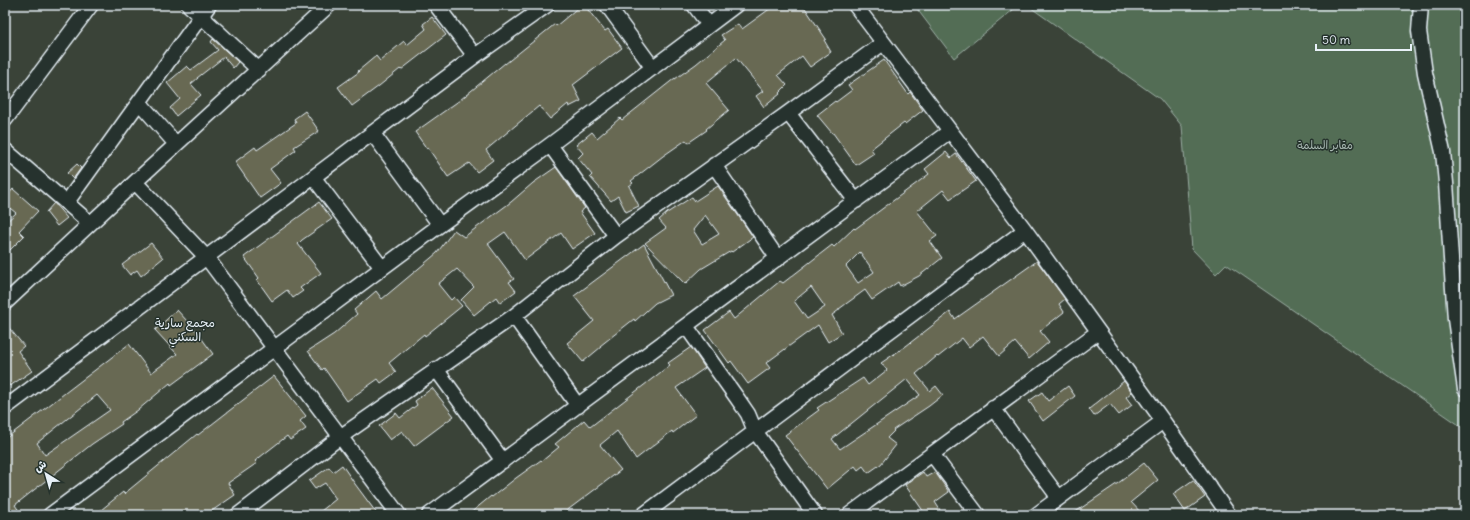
<svg xmlns="http://www.w3.org/2000/svg" width="1470" height="520" font-family="Delius,'Playpen Sans Arabic',sans-serif">
  <style>
    .green { fill: #526d54; stroke: #9dafa6 }
    .building { fill: #686953; stroke: #e8f1f8; fill-rule: evenodd }
    .lines { fill: none; stroke-linecap: round; stroke-linejoin: round }
    .minor-casing { stroke: #e8f1f8; stroke-width: 17 }
    .minor { stroke: #26332d; stroke-width: 14 }
    .labels { text-anchor: middle; dominant-baseline: central; stroke-width: 3; stroke-linejoin: round; paint-order: stroke }
    .park-label { font-size: 11px; fill: #acbcb6; stroke: #26332d }
    .neighbourhood-label { font-size: 12px; fill: #e8f1f8; stroke: #26332d }
  </style>
  <rect width="100%" height="100%" fill="#3a4338"/>
  <filter id="ink" filterUnits="userSpaceOnUse"><feTurbulence type="fractalNoise" baseFrequency=".025" numOctaves="2"/><feDisplacementMap in="SourceGraphic" scale="8" xChannelSelector="R" yChannelSelector="G"/><feConvolveMatrix kernelMatrix="1 2 1 2 8 2 1 2 1" color-interpolation-filters="sRGB"/></filter>
  <g filter="url(#ink)">
    <!-- green -->
    <path class="green" d="M914 5H1019L954 58Z
      M1027 5H1465V429L1226 264 1216 274 1192 249 1182 126 1160 99Z"/>
    <!-- building -->
    <path class="building" d="M581 5H584L605 31 608 29 622 48 573 85 581 101 569 107 568 104 550 119 539 106 486 150 493 160 477 172 469 163 448 177 428 148 427 149 415 132 460 100 505 63V64L555 24 556 26Z
      M775 5H803L826 39 824 40 831 52 810 67 802 56 778 75 787 85 779 93 780 94 764 107 756 96 763 91 736 58 706 83 729 110 706 129 707 130 688 143 686 140 663 156 631 181 633 183 629 186 639 206 626 212 618 196 611 201 590 177 592 175 578 158 583 153 576 145 592 132 597 138 620 118 622 120 675 78V79L696 64 725 40 721 35 738 24 742 29Z
      M432 17 446 35 401 70 400 69 379 86 352 106 338 87 359 72 358 71 376 56 380 61 404 41 407 45 426 29 423 24Z
      M213 39 238 62 233 68 224 57 197 78H198L191 84 201 95 176 116 170 108 180 99 167 83 187 66 191 70 218 50 211 42Z
      M884 60 908 94 910 92 923 110 905 124 904 123 871 149 874 153 856 165 833 133H832L817 115 835 101 836 102 852 90 848 85Z
      M305 111 319 131 294 147 296 150 270 169 281 183 260 198 235 162 255 147 257 150 296 123 294 119Z
      M946 152 951 158 956 154 976 181 950 199 943 190 917 211 937 236 930 241 942 258 919 276 900 286 898 282 872 300 865 290 839 309V310L832 315 842 333 828 342 818 325 766 363 770 368 748 384 731 361 729 363 705 330 729 312 734 319 780 281 783 283 832 245 834 247 854 228 855 229 929 174 925 169ZM860 252 874 272 858 283 846 266ZM811 287 825 307 807 319 794 301Z
      M77 164 81 168 73 179 67 173Z
      M556 167 585 208 580 212 595 233 572 249 561 233 525 260 505 232 488 244 514 279 509 282 516 291 500 303 496 297 474 315 461 300 474 287 457 269 438 284 451 300 454 297 462 306 425 336 424 334 389 363 396 372 381 383 378 379 347 401 324 368 322 370 308 351 334 334 357 314 354 310 376 291 382 299 412 274 437 253 454 230 464 237 511 202 533 183Z
      M718 186 753 237 732 252 731 251 701 269 685 284 645 243 666 228 659 220 667 213 692 197 695 201ZM705 215 719 234 702 244 693 230Z
      M13 189 38 211 19 231 24 236 10 250 5 245V223L16 213 5 204V198Z
      M319 202 332 219 302 240 298 244 321 273 300 288 303 291 293 298 287 290 272 301 257 280 259 278 244 257Z
      M54 203 67 218 57 226 46 212Z
      M151 243 163 258 141 276 137 270 130 275 122 265Z
      M644 244 671 295 655 303 635 321 634 319 600 346 601 347 583 362 567 343 594 321 574 296Z
      M1037 261 1065 299 1059 304 1064 312 1040 331 1049 342 1029 359 1015 342 999 356 983 336 969 347 962 338 938 357 937 356 916 374 930 391 936 386 943 395 929 406 893 430 894 431 887 438 896 445 881 464 868 473 863 466 858 470 855 466 827 489 785 435 819 410 817 408 863 378 868 385 887 370 881 363 906 346 950 312 955 319ZM907 379 920 395 840 449 832 439Z
      M177 310 197 332 213 354 171 385 170 383 138 410 121 422 122 424 92 444 15 505 22 515H5V439L129 344 151 373 177 354 155 330ZM97 395 110 410 45 455 37 443Z
      M5 323 24 346 18 351 32 371 10 386 5 380Z
      M691 347 705 368 676 388 696 415 673 433 672 431 636 459 617 431 600 445 621 470 561 515H468L491 496 492 497 516 478 541 460 542 461 559 447 555 444 584 420 590 427 670 365 668 363Z
      M274 376 306 416 300 421 306 429 290 440 287 436 255 461 257 463 228 483 235 495 206 515H106L101 510 123 492 124 494 197 434 198 435Z
      M1124 381 1132 392 1126 397 1132 405 1119 415 1110 404 1094 416 1089 409Z
      M1068 386 1075 396 1043 421 1029 401 1042 392 1048 401Z
      M432 388 454 416 414 446 402 431 390 440 379 426 396 413 400 418 417 405 415 401Z
      M1144 463 1158 480 1131 502 1143 515H1071L1121 481Z
      M342 465 355 484 378 515H316L336 499 325 483 315 489 309 481 329 467 333 472Z
      M923 472 926 477 935 472 949 492 935 502 940 510 933 515H926L905 485Z
      M1193 480 1205 497 1185 511 1173 494Z"/>
    <g class="lines">
      <defs>
        <path id="minor" d="M189 5 259 70
          M436 5 475 56
          M607 5 653 68
          M694 5 709 25
          M855 5 1025 230 1163 421 1229 515
          M1421 5 1419 31 1425 73 1443 152 1446 183 1455 319 1465 389
          M139 102 176 144
          M788 113 856 201
          M5 120 91 5
          M373 134 440 225
          M550 145 616 236
          M5 150 90 223
          M714 165 778 259
          M314 178 382 268
          M135 182 207 258 399 515
          M67 202 209 5
          M5 303 135 182 329 5
          M514 316 578 406
          M686 326 737 398 748 414 755 431 815 515
          M436 369 503 461
          M5 408 475 56 547 5
          M993 408 1059 498
          M932 454 978 515
          M50 515 440 225 550 145 736 5
          M238 515 340 437 514 316 616 236 788 113 883 43
          M429 515 950 131
          M643 515 1025 230
          M849 515 1098 332
          M1036 515 1163 421"/>
      </defs>
      <!-- minor casing -->
      <use href="#minor" class="minor-casing"/>
      <!-- minor -->
      <use href="#minor" class="minor"/>
    </g>
  </g>
  <g class="labels">
    <!-- park labels -->
    <g class="park-label">
      <text x="1325" y="145">مقابر السلمة</text>
    </g>
    <!-- neighbourhood labels -->
    <g class="neighbourhood-label">
      <text x="185" y="322">مجمع سارية<tspan x="185" dy="14">السكني</tspan></text>
    </g>
  </g>
  <!-- margin -->
  <rect width="1470" height="520" fill="none" stroke="#26332d" stroke-width="20"/>
  <rect x="10" y="10" width="1450" height="500" fill="none" stroke="#e8f1f8" stroke-width="1.5" filter="url(#ink)"/>
  <!-- north arrow -->
  <g transform="translate(46 474) rotate(323)" stroke="#26332d" stroke-width="3" paint-order="stroke">
  <path d="M0-3L7 15L0 10L-7 15Z" fill="#e8f1f8"/>
  <text y="-6" font-size="11" font-weight="bold" text-anchor="middle" fill="#e8f1f8">ش</text>
  </g>
  <!-- scale -->
  <path d="M1316 44v6h95v-6" fill="none" stroke="#e8f1f8" stroke-width="2"/>
  <text x="1322" y="44" font-size="12" fill="#e8f1f8" stroke="#26332d" stroke-width="3" paint-order="stroke">50 m</text>
</svg>
